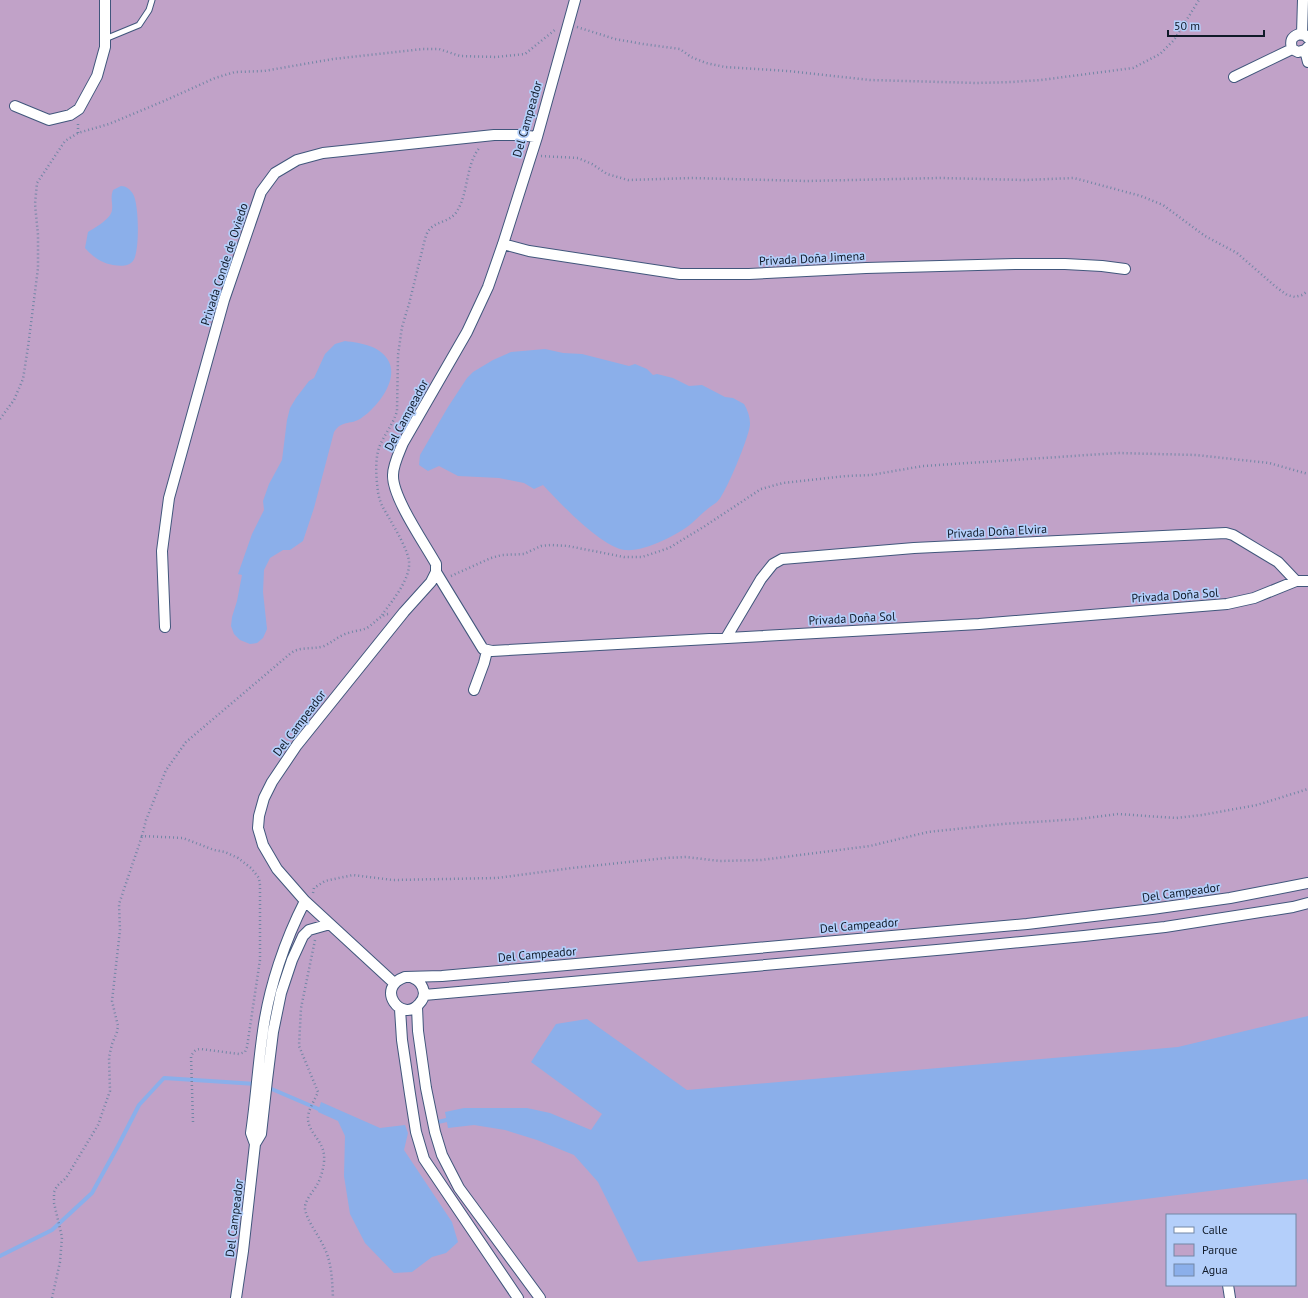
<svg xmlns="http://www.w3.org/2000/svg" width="1308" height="1298" font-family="'PT Sans',sans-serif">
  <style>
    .green { fill: #c1a2c8; fill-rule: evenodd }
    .water { fill: #8bafea }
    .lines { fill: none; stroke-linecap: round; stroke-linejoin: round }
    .stream { stroke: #8bafea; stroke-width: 4 }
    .service-casing { stroke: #41577c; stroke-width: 7 }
    .minor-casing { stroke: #41577c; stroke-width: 12 }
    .path { stroke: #7286a5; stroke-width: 2.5; stroke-dasharray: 1 3; stroke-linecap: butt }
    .service { stroke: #fff; stroke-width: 5 }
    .minor { stroke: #fff; stroke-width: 10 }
    .labels { text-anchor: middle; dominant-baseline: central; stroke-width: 3.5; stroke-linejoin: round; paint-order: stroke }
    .street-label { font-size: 12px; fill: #101a29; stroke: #b4cffa }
  </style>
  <rect width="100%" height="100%" fill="#b4cffa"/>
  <!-- green -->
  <path class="green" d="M0 0H1308V1298H0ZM1167 1215H1295V1285H1167Z"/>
  <!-- water -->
  <path class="water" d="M121 186C126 186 130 189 133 194 139 203 140 252 133 261 128 267 120 266 113 265 101 263 92 256 85 248L88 232C96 227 111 219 112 210 113 202 110 199 113 190Z
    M345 341C361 343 380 346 388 360 400 380 376 409 360 419 349 425 342 420 334 432L314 508 303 541 290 550H283L270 558 264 570 263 592 267 629 263 638 257 643 250 644 240 640 234 634 231 626 232 617 237 601 242 575 238 574 252 534 264 510 263 501 269 484 282 460 287 420 290 408 296 398 309 381 314 378 325 354 335 344Z
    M545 349 563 353 582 354 629 366 635 364 647 369 653 375 657 374 673 378 689 386 702 385 725 397 733 398 744 404C748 411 750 417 750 424 750 435 725 496 717 502 715 504 712 505 710 507 703 512 698 518 692 523 678 535 644 552 625 550 601 547 560 503 543 485L534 489 524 483 499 478 458 476 439 466 428 471 419 465 420 455 448 407 467 378 473 372 493 360 511 352Z
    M1308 1016V1184L1307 1179 638 1262 598 1182 574 1155 537 1140 505 1130 474 1125 448 1128 445 1112 464 1108H527L550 1113 591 1130 602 1114 531 1062 556 1024 587 1019 687 1090 1178 1047Z
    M321 1102 380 1128 405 1125 408 1133 404 1150 452 1222 458 1242 446 1253 432 1257 412 1272 394 1273 365 1243 350 1214 344 1176 345 1136 338 1121 318 1112Z"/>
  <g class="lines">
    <!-- stream -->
    <path class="stream" d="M267 1087 323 1111
      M438 1122 451 1119
      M0 1256 52 1230 92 1193 118 1146 139 1105 164 1078 257 1084"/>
    <defs>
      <path id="service" d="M105 39 139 25 149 10 152 0"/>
      <path id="minor" d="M1302 34 1303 0
        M1308 38 1305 35 1299 34C1291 37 1290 41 1292 49L1298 52 1305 50 1308 47
        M1305 50 1308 62
        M1234 77 1292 49
        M15 106 49 120 70 115 79 109 97 76 105 47V0
        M503 244 529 251 680 274H749L866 268 1015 264H1065L1102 266 1125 269
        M436 572 483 649 492 651 979 624 1227 604 1254 598 1296 581H1308
        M165 627 162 551 169 498 224 300 261 192 275 173 297 160 323 153 494 135H518L537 137
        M726 638 761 579 773 564 782 559 914 548 1226 533 1233 535 1278 562 1296 581
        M474 690 484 663 487 651
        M411 977C418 980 423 984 424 993 424 997 422 1001 419 1004 402 1024 374 988 405 977L442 976 1027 924 1152 909 1230 898 1308 883
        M394 983 305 901 277 869 263 845 258 828 259 816 264 798 272 782 297 745 404 612 431 582 436 572V564C425 544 392 497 393 475 393 465 399 453 403 443L467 332 488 287 503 244 537 137 575 0
        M424 995 948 949 1084 936 1165 927 1293 907 1308 903
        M417 1007 418 1031 426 1088 435 1132 442 1155 459 1188 540 1298
        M400 1009 402 1040 410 1094 416 1132 424 1159 518 1298
        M255 1144 251 1133C256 1099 258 1065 263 1031 269 987 285 940 305 901
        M1228 1285 1230 1298
        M236 1298 243 1251 255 1144 261 1134 267 1080 273 1032 281 993 292 960 303 936 309 930 330 924"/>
    </defs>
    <!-- service casing -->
    <use href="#service" class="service-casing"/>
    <!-- minor casing -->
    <use href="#minor" class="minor-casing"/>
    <!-- path -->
    <path class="path" d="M577 27 615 39 643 44 680 49 691 57 706 63 725 67 788 71 870 80 977 83 1012 82 1041 80 1133 68 1160 54 1174 40 1199 0
      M78 133V123
      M541 156 578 158 592 164 607 174 628 180 692 178 807 181 940 178 1025 180 1074 178 1141 196 1163 205 1205 236 1237 253 1276 287 1287 295 1295 297 1302 295 1308 291
      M0 419 14 400 23 379 28 347 38 268V235L35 204 37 183 65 141 78 133 109 124 164 101 215 78 235 72 264 71 333 59 423 49H439L460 56 496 57 525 54 556 29
      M451 576 491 558 502 555 524 554 541 546 551 545 568 546 624 557H642L669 548 705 526 761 489 783 483 846 476 871 475 923 466 1118 453 1196 455 1269 463 1308 474
      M382 615C392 601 411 579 409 561 408 552 398 533 393 525 387 513 380 506 378 492 376 476 374 455 382 441 387 431 394 422 397 411L398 355 402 327 409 304 425 239C426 236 427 232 429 230 436 221 451 222 457 211 469 192 465 165 480 147
      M313 893 314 888 325 881 353 875 393 880 497 878 572 868 666 858 686 857 720 861 761 860 870 846 928 832 1003 824 1079 819 1118 814 1176 818 1202 815 1257 805 1308 789
      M315 940 301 1008 299 1046 318 1092C315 1100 307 1111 308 1120 310 1136 326 1141 324 1162 323 1170 321 1178 317 1185 313 1192 304 1201 305 1209 307 1221 319 1236 324 1247 332 1263 332 1280 333 1298
      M193 1122 191 1056C194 1051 196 1049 201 1049L239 1054 245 1052 247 1047 260 960V885L259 878 251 868 238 858 225 852 214 850 183 838 142 836 146 820 166 770 186 742 291 653C301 646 312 650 324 646 331 643 336 638 343 635 351 631 360 631 367 628 375 623 379 616 388 614
      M52 1298 60 1262 62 1237 54 1203V1192L57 1186 66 1178 98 1125 110 1091 109 1057 112 1044 117 1032 118 1026 112 1001 120 930 119 904 142 836"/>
    <!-- service -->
    <use href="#service" class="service"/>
    <!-- minor -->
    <use href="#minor" class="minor"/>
  </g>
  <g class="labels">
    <!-- street labels -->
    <g class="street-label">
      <text transform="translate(527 119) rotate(-74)">Del Campeador</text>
      <text transform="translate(812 258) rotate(-3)">Privada Doña Jimena</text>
      <text transform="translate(224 264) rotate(-72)">Privada Conde de Oviedo</text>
      <text transform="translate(406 415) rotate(-62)">Del Campeador</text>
      <text transform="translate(997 531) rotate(-3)">Privada Doña Elvira</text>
      <text transform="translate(1175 595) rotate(-4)">Privada Doña Sol</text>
      <text transform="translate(852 618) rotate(-3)">Privada Doña Sol</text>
      <text transform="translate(299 723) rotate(-53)">Del Campeador</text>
      <text transform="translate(1181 892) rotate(-8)">Del Campeador</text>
      <text transform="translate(859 925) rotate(-5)">Del Campeador</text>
      <text transform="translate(537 954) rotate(-5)">Del Campeador</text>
      <text transform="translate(234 1218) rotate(-83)">Del Campeador</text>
    </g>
  </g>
  <!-- legend -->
  <rect x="1166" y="1214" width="130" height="72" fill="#b4cffa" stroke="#7287a6"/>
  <rect x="1174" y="1227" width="20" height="6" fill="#ffffff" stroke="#7287a6"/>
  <text x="1202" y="1234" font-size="12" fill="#101a29">Calle</text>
  <rect x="1174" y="1244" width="20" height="12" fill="#c1a2c8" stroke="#7287a6"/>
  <text x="1202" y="1254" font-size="12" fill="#101a29">Parque</text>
  <rect x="1174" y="1264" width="20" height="12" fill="#8bafea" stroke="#7287a6"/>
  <text x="1202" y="1274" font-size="12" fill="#101a29">Agua</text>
  <!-- scale -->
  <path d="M1168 30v6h96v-6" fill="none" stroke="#101a29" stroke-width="2"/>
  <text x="1174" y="30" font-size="12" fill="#101a29" stroke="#b4cffa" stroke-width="3" paint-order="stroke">50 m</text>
</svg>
